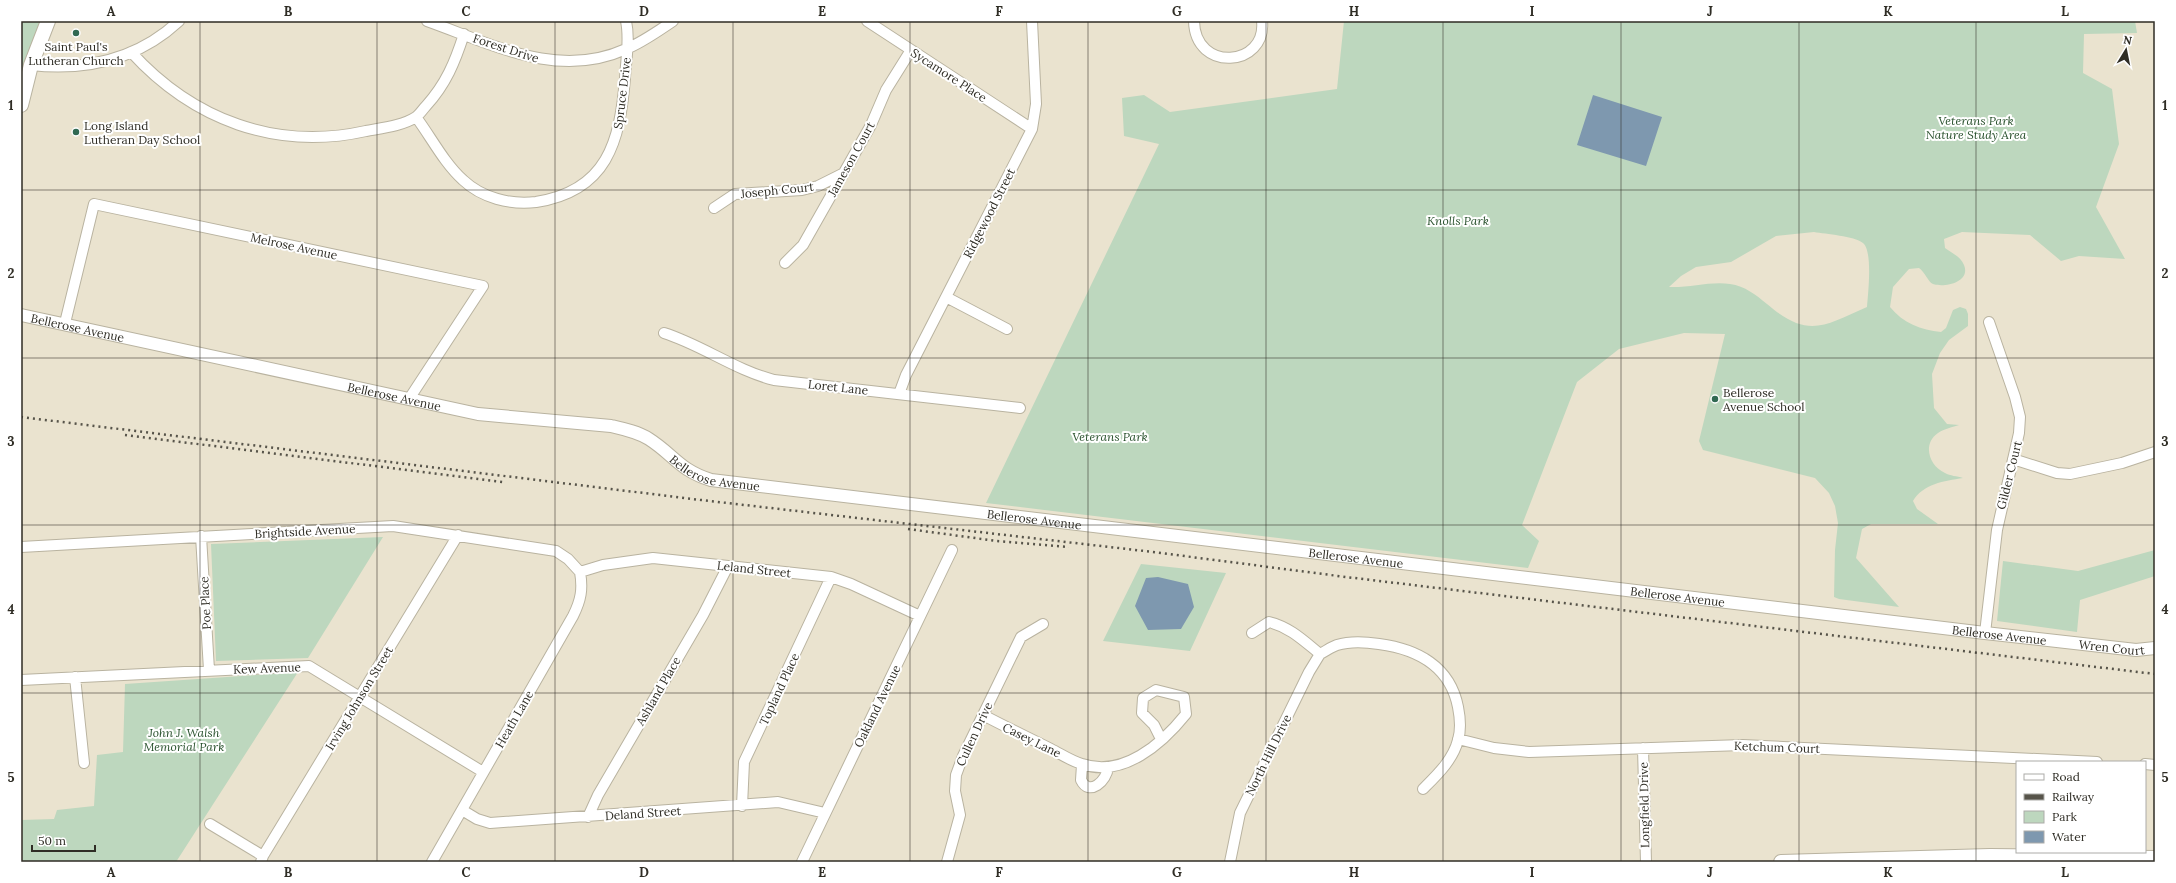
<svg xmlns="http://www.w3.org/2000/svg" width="2176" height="883" font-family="Lora,serif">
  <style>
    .green { fill: #bdd7be; fill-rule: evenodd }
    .water { fill: #7e98af }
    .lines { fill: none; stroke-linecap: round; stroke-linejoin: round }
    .minor-casing { stroke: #b9b3a0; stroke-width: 12 }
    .tertiary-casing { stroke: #b9b3a0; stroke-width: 14 }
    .secondary-casing { stroke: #b9b3a0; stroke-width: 16 }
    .minor { stroke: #fff; stroke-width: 10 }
    .tertiary { stroke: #fff; stroke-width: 12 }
    .secondary { stroke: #fff; stroke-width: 14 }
    .rail { stroke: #57544a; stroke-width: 2.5; stroke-dasharray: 2 4; stroke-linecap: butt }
    .grid { fill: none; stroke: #2f2d25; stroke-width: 1; stroke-opacity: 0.55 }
    .poi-dot { fill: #306952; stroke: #fff; stroke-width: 1.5 }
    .labels { text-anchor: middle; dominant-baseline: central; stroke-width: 4; stroke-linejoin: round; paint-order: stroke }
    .poi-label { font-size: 12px; fill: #2f2d25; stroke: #fff; text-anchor: start }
    .street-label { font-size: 12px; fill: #2f2d25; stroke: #fff }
    .park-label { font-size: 12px; font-style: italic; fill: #29512d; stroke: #fff }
    .neatline { fill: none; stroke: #2f2d25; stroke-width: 1.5 }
    .grid-label { font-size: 13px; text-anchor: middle; font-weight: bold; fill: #2f2d25 }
  </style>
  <rect width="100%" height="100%" fill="#eae3cf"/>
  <!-- green -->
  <path class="green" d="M21 21H42L21 78Z
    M1344 21H2135L2137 33 2084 34 2083 73 2112 89 2119 144 2096 207 2125 259 2079 256 2061 261 2030 235 1962 232 1944 239 1945 248C1952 253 1961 257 1964 265 1971 282 1945 288 1933 284 1928 282 1925 272 1919 268L1909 269 1893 287 1890 307C1903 323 1921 330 1941 332L1946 328 1953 310 1960 307 1966 309 1968 314V326L1949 340 1940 353 1932 374 1934 408 1947 424 1959 425C1953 427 1944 429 1938 433 1922 444 1929 466 1945 473 1950 476 1957 476 1963 478 1944 481 1923 484 1913 501L1917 509 1938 524H1871L1862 529 1856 558 1899 607 1839 599 1834 597 1835 550 1838 523 1835 506 1829 493 1815 478 1703 450 1699 441 1725 334 1684 333 1619 349 1577 382 1522 525 1539 541 1528 568 986 503 1159 144 1124 136 1122 98 1144 95 1170 112 1337 89ZM1814 232C1826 234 1854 236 1863 243 1873 251 1868 294 1867 307 1824 326 1808 339 1767 304 1756 295 1745 286 1730 284 1711 281 1689 288 1669 287L1681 276 1696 267 1731 262 1776 236Z
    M383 537 308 658 216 661 211 544Z
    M2155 550V576L2080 600 2077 632 1997 621 2003 561 2078 571Z
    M1141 564 1226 573 1190 651 1103 641Z
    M298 672 176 862H21V820L54 819 57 810 94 806 97 755 123 752 125 684Z"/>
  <!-- water -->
  <path class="water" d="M1593 95 1662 117 1646 166 1577 145Z
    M1158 577 1188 584 1194 607 1181 629 1148 630 1135 606 1146 578Z"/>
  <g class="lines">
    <defs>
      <path id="minor" d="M427 21C492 44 558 80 626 49 643 42 658 31 673 21
        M867 21 1032 129
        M1194 21C1195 73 1267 67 1262 21
        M131 52C193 120 276 151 366 131 382 128 402 126 416 117 420 114 423 109 426 106 446 84 455 62 464 34
        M31 65C86 71 137 60 179 21
        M416 117C431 137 444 163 463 180 482 198 510 205 536 202 607 191 620 142 625 78 626 60 630 39 626 21
        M714 208 735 194 802 190 818 186 842 174
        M785 263 803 245 871 125 886 90 911 50
        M946 297 1007 329
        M65 323 94 204 483 286 409 399
        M664 333C702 345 735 370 774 380L1020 408
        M899 394 906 375 1032 129 1036 104 1032 21
        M2013 459 2057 473 2070 474 2122 463 2155 452
        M201 536 209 670
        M21 547 393 526 556 551 568 559 580 572
        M580 572 603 565 653 558 831 577 851 584 920 616
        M1252 633 1269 622C1290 627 1304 641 1320 654
        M1985 633 1997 530 2019 433 2020 417 2015 397 1989 322
        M1320 654C1326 651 1331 647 1337 645 1350 641 1366 642 1379 644 1417 649 1450 666 1458 707 1460 717 1461 730 1458 740 1453 760 1437 775 1423 789
        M75 677 84 763
        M21 680 309 666 483 772
        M983 715C1006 727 1029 738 1051 749 1061 754 1071 761 1082 764 1123 778 1162 744 1186 714L1184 697 1156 690 1143 698 1142 713 1154 725 1161 739
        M1458 739 1494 748 1529 752 1743 745 2097 762
        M1643 748 1646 862
        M2145 764 2155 765
        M1082 765 1081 780C1089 797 1107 781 1108 767
        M742 806 744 762 831 577
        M462 810 477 819 490 823 778 802 825 813
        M588 817 598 795 703 615 728 566
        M210 824 263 856
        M261 862 263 856 458 535
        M432 862 573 616C581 600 583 589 580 572
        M802 862 952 550
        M947 862 960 815 955 791 956 775 963 756 1021 637 1043 624
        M1230 862 1240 813 1309 672 1320 654"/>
      <g id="tertiary">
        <path id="s1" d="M21 315 478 414 611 426C624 429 638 432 649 439 674 455 679 470 711 480L1985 633 2136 650 2155 648"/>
      </g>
      <path id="secondary" d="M21 105 31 65 48 21
        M1781 862 1990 856 2155 858"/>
    </defs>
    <!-- minor casing -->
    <use href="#minor" class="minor-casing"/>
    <!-- tertiary casing -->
    <use href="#tertiary" class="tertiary-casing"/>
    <!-- secondary casing -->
    <use href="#secondary" class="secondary-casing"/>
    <!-- minor -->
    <use href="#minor" class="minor"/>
    <!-- tertiary -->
    <use href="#tertiary" class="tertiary"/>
    <!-- secondary -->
    <use href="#secondary" class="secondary"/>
    <!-- rail -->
    <path class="rail" d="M21 417 701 500 1153 552 1346 577 2155 674
      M125 435 503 482
      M908 529 997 541 1069 547"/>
  </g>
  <!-- grid -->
  <path class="grid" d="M200 21V862M377 21V862M555 21V862M733 21V862M910 21V862M1088 21V862M1266 21V862M1443 21V862M1621 21V862M1799 21V862M1976 21V862M21 190H2155M21 358H2155M21 525H2155M21 693H2155"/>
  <!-- markers -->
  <g class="poi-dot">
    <circle cx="76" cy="33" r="4"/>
    <circle cx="76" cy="132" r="4"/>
    <circle cx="1715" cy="399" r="4"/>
  </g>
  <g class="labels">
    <!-- poi labels -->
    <g class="poi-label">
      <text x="76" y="46" text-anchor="middle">Saint Paul's<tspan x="76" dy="14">Lutheran Church</tspan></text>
      <text x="84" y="125">Long Island<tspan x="84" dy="14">Lutheran Day School</tspan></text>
      <text x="1723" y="392">Bellerose<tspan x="1723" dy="14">Avenue School</tspan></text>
    </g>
    <!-- street labels -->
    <g class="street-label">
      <text transform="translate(506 48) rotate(18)">Forest Drive</text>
      <text transform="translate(949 75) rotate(33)">Sycamore Place</text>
      <text transform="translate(622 93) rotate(-83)">Spruce Drive</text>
      <text transform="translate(851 159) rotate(-61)">Jameson Court</text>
      <text transform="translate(777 190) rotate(-6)">Joseph Court</text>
      <text transform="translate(989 213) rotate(-63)">Ridgewood Street</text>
      <text transform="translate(294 246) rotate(12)">Melrose Avenue</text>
      <text stroke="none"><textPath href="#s1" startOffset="58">Bellerose Avenue</textPath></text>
      <text transform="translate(838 387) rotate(6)">Loret Lane</text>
      <text stroke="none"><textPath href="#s1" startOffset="382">Bellerose Avenue</textPath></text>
      <text stroke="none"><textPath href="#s1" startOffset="718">Bellerose Avenue</textPath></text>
      <text transform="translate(2009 475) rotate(-76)">Gilder Court</text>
      <text stroke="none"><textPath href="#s1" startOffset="1042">Bellerose Avenue</textPath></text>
      <text transform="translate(305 531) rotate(-3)">Brightside Avenue</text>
      <text stroke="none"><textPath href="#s1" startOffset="1366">Bellerose Avenue</textPath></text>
      <text transform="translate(754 569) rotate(6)">Leland Street</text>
      <text stroke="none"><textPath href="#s1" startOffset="1690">Bellerose Avenue</textPath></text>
      <text transform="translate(205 603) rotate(-93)">Poe Place</text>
      <text stroke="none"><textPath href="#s1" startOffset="2014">Bellerose Avenue</textPath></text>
      <text stroke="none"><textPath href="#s1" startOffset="2127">Wren Court</textPath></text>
      <text transform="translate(267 668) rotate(-2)">Kew Avenue</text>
      <text transform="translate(779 689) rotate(-65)">Topland Place</text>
      <text transform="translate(658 691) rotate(-60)">Ashland Place</text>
      <text transform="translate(359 698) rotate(-59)">Irving Johnson Street</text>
      <text transform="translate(877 706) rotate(-64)">Oakland Avenue</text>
      <text transform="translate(514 719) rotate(-60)">Heath Lane</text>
      <text transform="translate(974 734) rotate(-65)">Cullen Drive</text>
      <text transform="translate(1032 740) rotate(26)">Casey Lane</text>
      <text transform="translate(1777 747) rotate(2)">Ketchum Court</text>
      <text transform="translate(1268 755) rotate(-64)">North Hill Drive</text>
      <text transform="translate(1644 805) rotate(-91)">Longfield Drive</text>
      <text transform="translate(643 813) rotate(-4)">Deland Street</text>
    </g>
    <!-- park labels -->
    <g class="park-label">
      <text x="1976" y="120">Veterans Park<tspan x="1976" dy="14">Nature Study Area</tspan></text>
      <text x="1458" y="220">Knolls Park</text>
      <text x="1110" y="436">Veterans Park</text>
      <text x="184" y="732">John J. Walsh<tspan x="184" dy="14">Memorial Park</tspan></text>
    </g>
  </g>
  <!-- border -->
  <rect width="2176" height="883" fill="none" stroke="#ffffff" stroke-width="44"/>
  <!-- legend -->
  <rect x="2016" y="761" width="130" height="92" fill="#ffffff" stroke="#acaba8"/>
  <rect x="2024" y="774" width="20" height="6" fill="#ffffff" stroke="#acaba8"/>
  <text x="2052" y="781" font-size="12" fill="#2f2d25">Road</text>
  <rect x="2024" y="794" width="20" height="6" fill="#57544a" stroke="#acaba8"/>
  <text x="2052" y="801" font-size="12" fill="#2f2d25">Railway</text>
  <rect x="2024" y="811" width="20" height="12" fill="#bdd7be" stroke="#acaba8"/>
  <text x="2052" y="821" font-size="12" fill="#2f2d25">Park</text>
  <rect x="2024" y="831" width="20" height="12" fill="#7e98af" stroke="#acaba8"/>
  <text x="2052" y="841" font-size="12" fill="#2f2d25">Water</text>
  <!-- north arrow -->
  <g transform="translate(2126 50) rotate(10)" stroke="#ffffff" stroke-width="3" paint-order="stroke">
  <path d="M0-3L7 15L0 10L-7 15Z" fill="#2f2d25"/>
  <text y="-6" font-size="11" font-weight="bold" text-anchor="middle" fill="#2f2d25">N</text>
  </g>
  <!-- scale -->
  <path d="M32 845v6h63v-6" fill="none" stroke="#2f2d25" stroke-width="2"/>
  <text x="38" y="845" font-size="12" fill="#2f2d25" stroke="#ffffff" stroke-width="3" paint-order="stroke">50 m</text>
  <rect x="22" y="22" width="2132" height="839" class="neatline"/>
  <g class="grid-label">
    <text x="111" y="16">A</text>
    <text x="288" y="16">B</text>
    <text x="466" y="16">C</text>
    <text x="644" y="16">D</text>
    <text x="822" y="16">E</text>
    <text x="999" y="16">F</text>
    <text x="1177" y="16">G</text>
    <text x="1354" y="16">H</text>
    <text x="1532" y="16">I</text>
    <text x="1710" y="16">J</text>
    <text x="1888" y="16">K</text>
    <text x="2065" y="16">L</text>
    <text x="11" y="110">1</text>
    <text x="2165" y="110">1</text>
    <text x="11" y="278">2</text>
    <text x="2165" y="278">2</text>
    <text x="11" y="446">3</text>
    <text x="2165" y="446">3</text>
    <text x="11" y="614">4</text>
    <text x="2165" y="614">4</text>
    <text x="11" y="782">5</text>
    <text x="2165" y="782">5</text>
    <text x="111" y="877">A</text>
    <text x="288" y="877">B</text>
    <text x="466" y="877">C</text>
    <text x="644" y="877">D</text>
    <text x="822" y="877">E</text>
    <text x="999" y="877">F</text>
    <text x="1177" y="877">G</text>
    <text x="1354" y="877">H</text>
    <text x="1532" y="877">I</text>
    <text x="1710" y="877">J</text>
    <text x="1888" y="877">K</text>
    <text x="2065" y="877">L</text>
  </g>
</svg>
